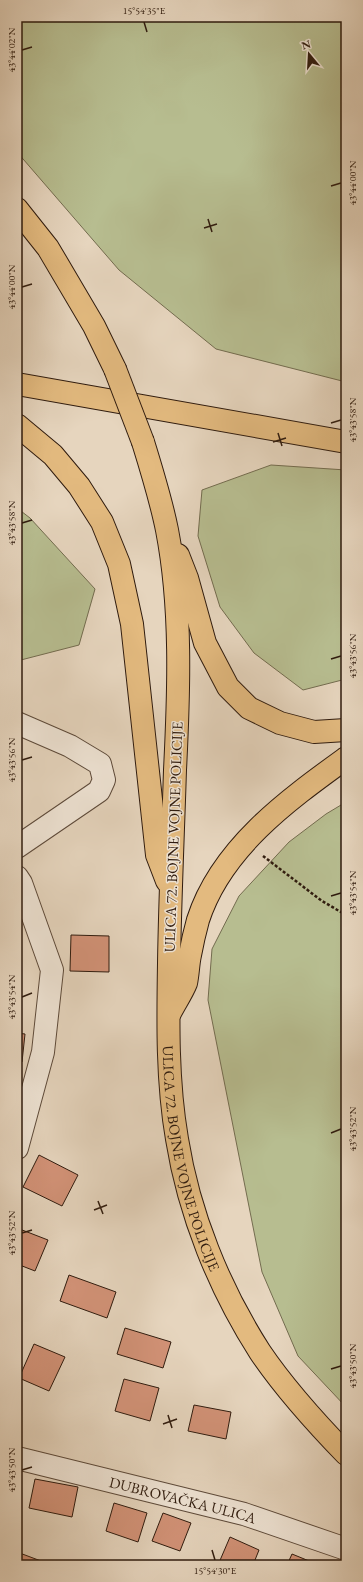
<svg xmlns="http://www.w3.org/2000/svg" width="363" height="1582" font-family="'EB Garamond',serif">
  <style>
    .green { fill: #b7bd90; stroke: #736c4f }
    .building { fill: #d29277; stroke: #2f1b0e }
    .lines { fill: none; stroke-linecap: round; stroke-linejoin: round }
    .minor-casing { stroke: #5d4a3a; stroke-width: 24 }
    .major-casing { stroke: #2f1b0e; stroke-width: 24 }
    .path { stroke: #2f1b0e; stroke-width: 2.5; stroke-dasharray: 3 2; stroke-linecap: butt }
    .minor { stroke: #efe4d5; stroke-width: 22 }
    .major { stroke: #e3ba7f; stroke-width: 22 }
    .major-bridge-casing { stroke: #2f1b0e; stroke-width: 24; stroke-linecap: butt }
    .major-bridge { stroke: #e3ba7f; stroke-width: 22 }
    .ticks { fill: none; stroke: #2f1b0e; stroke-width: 1.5 }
    .labels { text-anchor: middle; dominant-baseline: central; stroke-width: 3; stroke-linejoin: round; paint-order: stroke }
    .street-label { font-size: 15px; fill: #2f1b0e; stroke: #efe4d5 }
    .neatline { fill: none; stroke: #2f1b0e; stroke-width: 1.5 }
    .ticks-label { font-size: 10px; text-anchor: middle; fill: #2f1b0e }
  </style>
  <rect width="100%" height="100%" fill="#e6d5be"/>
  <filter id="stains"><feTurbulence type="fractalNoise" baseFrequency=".005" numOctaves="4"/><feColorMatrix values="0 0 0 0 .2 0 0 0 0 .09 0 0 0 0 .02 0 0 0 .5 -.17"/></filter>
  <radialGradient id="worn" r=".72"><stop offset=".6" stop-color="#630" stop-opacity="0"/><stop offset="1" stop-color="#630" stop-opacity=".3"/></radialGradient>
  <!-- green -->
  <path class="green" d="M17 17H346V382L216 349 119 270 17 152Z
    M271 465 346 470V679L303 690 254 653 220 607 198 536 202 490Z
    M17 508 30 518 95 589 79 645 17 661Z
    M346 802V1407L298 1356 262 1272 208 1000 212 949 239 896 289 842 326 814Z"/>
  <!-- building -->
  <path class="building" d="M71 935 109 936V972L70 971Z
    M17 1033 25 1034 22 1062 17 1061Z
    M39 1155 78 1175 62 1206 23 1187Z
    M17 1228 48 1240 35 1271 17 1264Z
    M69 1275 116 1292 107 1318 60 1301Z
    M125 1328 171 1342 163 1368 117 1354Z
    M34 1344 65 1357 49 1391 19 1378Z
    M124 1379 159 1388 150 1421 115 1411Z
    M194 1405 231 1412 226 1439 188 1431Z
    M35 1479 78 1487 72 1517 29 1508Z
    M114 1503 147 1513 138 1542 106 1531Z
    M163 1513 191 1523 180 1551 152 1541Z
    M230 1537 259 1550 253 1565H218Z
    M17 1552 41 1561 39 1565H17Z
    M292 1554 319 1565H287Z"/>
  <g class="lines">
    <defs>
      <g id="minor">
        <path d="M17 723 70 746 100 764 104 780 99 791 17 847"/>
        <path d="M17 877 21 883 52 970 43 1052 17 1148"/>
        <path id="s1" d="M17 1458 244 1514 346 1549"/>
      </g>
      <g id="major">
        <path d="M17 209 48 248 94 326 115 369"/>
        <path d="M17 384 346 442"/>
        <path d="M17 425 53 455 79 486 102 522 119 564 132 624 157 855 167 881"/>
        <path id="s2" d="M143 442C152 471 161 500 167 530 182 608 179 691 175 770 173 834 170 899 169 963 168 1022 167 1081 177 1139 189 1214 219 1288 260 1352 285 1389 315 1422 346 1454"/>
        <path d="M178 555 187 578 205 643 228 687 249 708 280 723 314 732 346 730"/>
        <path d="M170 1013C175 1003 182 993 186 983 188 974 188 964 190 955 192 944 195 931 198 920 221 848 288 800 346 758"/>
      </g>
    </defs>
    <!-- minor casing -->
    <use href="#minor" class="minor-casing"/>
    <!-- major casing -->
    <use href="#major" class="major-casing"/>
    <!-- path -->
    <path class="path" d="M263 856 322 901 346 915"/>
    <!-- minor -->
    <use href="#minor" class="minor"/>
    <!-- major -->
    <use href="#major" class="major"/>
    <defs>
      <path id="major-bridge" d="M115 369 143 442"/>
    </defs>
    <!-- major-bridge casing -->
    <use href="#major-bridge" class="major-bridge-casing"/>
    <!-- major-bridge -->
    <use href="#major-bridge" class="major-bridge"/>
  </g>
  <!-- ticks -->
  <path class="ticks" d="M144 22 147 32M22 50 32 47M331 186 341 183M208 219 212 232M204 228 217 224M22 287 32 284M331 423 341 420M278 433 282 446M273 442 286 438M22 523 32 520M331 659 341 656M22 760 32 757M331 896 341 893M22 997 32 993M331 1133 341 1129M98 1201 103 1214M94 1210 107 1205M22 1233 32 1230M331 1369 341 1366M168 1415 172 1428M163 1424 177 1419M22 1470 32 1467M212 1550 215 1560"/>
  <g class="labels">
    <!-- street labels -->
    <g class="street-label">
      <text transform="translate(173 837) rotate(-88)">ULICA 72. BOJNE VOJNE POLICIJE</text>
      <text stroke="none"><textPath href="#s2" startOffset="723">ULICA 72. BOJNE VOJNE POLICIJE</textPath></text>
      <text stroke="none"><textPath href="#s1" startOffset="171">DUBROVAČKA ULICA</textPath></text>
    </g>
  </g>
  <!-- margin -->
  <rect width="363" height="1582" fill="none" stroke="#e6d5be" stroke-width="44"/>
  <!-- north arrow -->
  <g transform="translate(309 54) rotate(342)" stroke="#efe4d5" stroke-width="3" paint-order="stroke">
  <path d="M0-3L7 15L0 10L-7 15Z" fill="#2f1b0e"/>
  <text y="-6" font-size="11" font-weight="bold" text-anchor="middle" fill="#2f1b0e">N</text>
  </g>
  <rect x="22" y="22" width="319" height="1538" class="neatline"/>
  <g class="ticks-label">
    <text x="144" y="14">15°54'35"E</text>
    <text transform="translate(11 50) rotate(-90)" y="4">43°44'02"N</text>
    <text transform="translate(352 183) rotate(-90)" y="4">43°44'00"N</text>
    <text transform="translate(11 287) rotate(-90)" y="4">43°44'00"N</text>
    <text transform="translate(352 420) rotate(-90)" y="4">43°43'58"N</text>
    <text transform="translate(11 523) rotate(-90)" y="4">43°43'58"N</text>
    <text transform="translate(352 656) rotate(-90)" y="4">43°43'56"N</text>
    <text transform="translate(11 760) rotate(-90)" y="4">43°43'56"N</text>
    <text transform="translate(352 893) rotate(-90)" y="4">43°43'54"N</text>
    <text transform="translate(11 997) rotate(-90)" y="4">43°43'54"N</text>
    <text transform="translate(352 1129) rotate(-90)" y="4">43°43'52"N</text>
    <text transform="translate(11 1233) rotate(-90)" y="4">43°43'52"N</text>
    <text transform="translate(352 1366) rotate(-90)" y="4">43°43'50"N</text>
    <text transform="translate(11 1470) rotate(-90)" y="4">43°43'50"N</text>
    <text x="215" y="1574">15°54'30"E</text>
  </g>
  <rect width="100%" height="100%" filter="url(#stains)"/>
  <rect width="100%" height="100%" fill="url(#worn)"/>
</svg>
